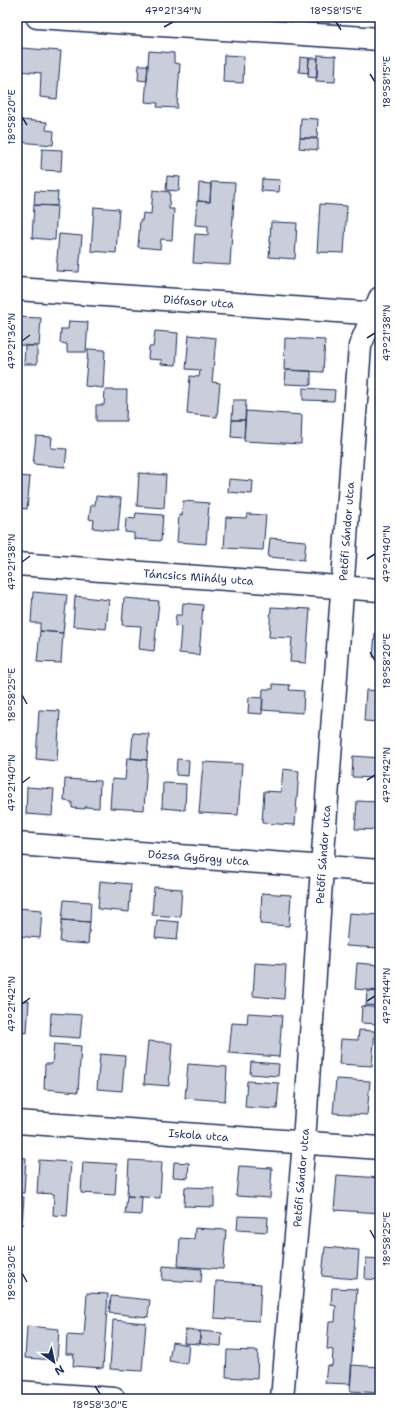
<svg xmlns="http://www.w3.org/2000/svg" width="397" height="1416" font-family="'Shantell Sans',sans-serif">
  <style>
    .building { fill: #caceda; stroke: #1b2f5e }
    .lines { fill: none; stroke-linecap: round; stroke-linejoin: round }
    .minor-casing { stroke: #1b2f5e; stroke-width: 25 }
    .minor { stroke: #fff; stroke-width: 22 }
    .ticks { fill: none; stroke: #1b2f5e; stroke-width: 1.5 }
    .labels { text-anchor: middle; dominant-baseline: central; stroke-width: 3.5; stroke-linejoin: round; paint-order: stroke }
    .street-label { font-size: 11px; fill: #1b2f5e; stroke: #fff }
    .neatline { fill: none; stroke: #1b2f5e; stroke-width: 1.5 }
    .ticks-label { font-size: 10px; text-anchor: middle; fill: #1b2f5e }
  </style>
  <rect width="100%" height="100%" fill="#fff"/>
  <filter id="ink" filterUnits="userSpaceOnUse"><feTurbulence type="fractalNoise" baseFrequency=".025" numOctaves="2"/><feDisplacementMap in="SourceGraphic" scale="8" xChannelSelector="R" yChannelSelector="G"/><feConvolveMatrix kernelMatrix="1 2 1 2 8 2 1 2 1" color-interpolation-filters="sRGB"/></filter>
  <g filter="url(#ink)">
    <!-- building -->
    <path class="building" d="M21 48 61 51 57 99 40 97 41 73 19 71Z
      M149 51 174 53V63L180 64 177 108 157 107 158 103 145 102Z
      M224 55 244 56 243 83 223 82Z
      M318 55 336 56 335 82 316 81Z
      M300 57 309 58 308 73 299 72Z
      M309 58H318L317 78 308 77Z
      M139 65H148L147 81 138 80Z
      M301 118 318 119 317 138H300Z
      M21 120 47 122 46 130 54 131 53 145 19 142Z
      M300 138 318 139V150L299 148Z
      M42 149 62 150 61 171 41 170Z
      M167 176 180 177 179 191 166 190Z
      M262 179 280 180 279 192 261 191Z
      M211 182 235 183 230 265 193 263 195 234 208 235V226L195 225 197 201 210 202Z
      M199 183 211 184 210 202 198 201Z
      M153 190 170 192 169 209H174L172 240 161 239 160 249 138 247 140 220 142 221 143 213 151 214Z
      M35 191 58 192 57 206 34 205Z
      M320 204 347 206 344 253 317 252Z
      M34 205 57 206 55 240 32 238Z
      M94 207 119 209 116 253 91 251Z
      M271 222 297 223 295 259 269 257Z
      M59 234 82 236 79 272 56 271Z
      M17 317 41 318 39 346 17 345Z
      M69 321 88 322 86 352H67V344L60 343 61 329H68Z
      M155 331 178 333 176 365 161 364 162 360 148 359 149 347H153Z
      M189 335 216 338 212 382 220 383 217 417 187 414 190 376 199 377 200 370 186 369Z
      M285 338 325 340 323 372 284 370Z
      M25 346H37V364H24Z
      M88 349 105 350 103 388 85 386Z
      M286 370 311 371V385L285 384Z
      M303 388 335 390 334 401 303 400Z
      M105 390H127L126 421H96V405H104Z
      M233 400H246L245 420H232Z
      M246 411 302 415 301 444 244 441Z
      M232 420H245L244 438 231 437Z
      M36 436 52 437 51 448 67 449 65 467 33 464Z
      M139 473 166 475 164 508 137 506Z
      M17 476 30 477 27 509 17 508Z
      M229 479 253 481 252 494 228 492Z
      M96 496 121 498 118 531 93 528 94 520 89 519 91 505H95Z
      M183 501 209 503 206 544 177 542 179 515 182 516Z
      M136 513 163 515 161 541 134 539V533L125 532 126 518 135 519Z
      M247 514 266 515 263 550 224 548 226 517 246 518Z
      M270 538 306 541 304 560 268 557Z
      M17 589 21 590 17 662Z
      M33 592 67 595 63 633 40 631V623H31Z
      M75 596 109 600 106 629 73 626Z
      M124 598 159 601 154 651 139 649 141 626 122 625Z
      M183 603 203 605 199 655 179 653 181 627 175 626 176 615H182Z
      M271 607 310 609 306 663 290 662 292 638 269 637Z
      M40 631 63 633 61 663 37 662Z
      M375 633 380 634V657H373Z
      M273 684 290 685 289 690 304 691 303 713 262 710 263 689H273Z
      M366 690 380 691V722L364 721Z
      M249 697 263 698 262 714 248 713Z
      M39 710 60 711 57 761 36 759Z
      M133 733 149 734 147 760 131 758Z
      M353 756 380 758 379 778 352 777Z
      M127 758 147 760 144 810 110 808 112 779 125 780Z
      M177 759 189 760 188 776 176 775Z
      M203 762 242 764 238 815 199 813Z
      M283 769 299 771 295 825 262 823 264 791 281 792Z
      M65 779 100 781 99 808 85 807V809L72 808V802L64 801Z
      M163 783 186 784 185 810 162 808Z
      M27 787 54 789 52 816 26 814Z
      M357 801 380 802V830L355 829Z
      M100 881 131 884 129 912 98 909Z
      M154 887 182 889 180 917 152 915Z
      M262 893 291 895 289 926 260 924Z
      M64 900 91 902 90 922 62 920Z
      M17 908 42 910 40 938 17 936Z
      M349 913 380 915 379 948 346 946Z
      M62 920 90 922 88 944 60 942Z
      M157 920 179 922 177 940 155 938Z
      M255 963 286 965 284 999 253 996Z
      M357 963 380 965V991L355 989Z
      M367 991 380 992V1006L366 1005Z
      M17 1000 29 1001 27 1033 17 1032Z
      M362 1006 380 1008V1024L361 1023Z
      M51 1013 82 1015 80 1038 50 1036Z
      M248 1013 282 1015 279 1057 229 1053 232 1023 247 1024Z
      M359 1030 375 1031 372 1066 339 1064 341 1039 358 1040Z
      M148 1041 172 1043 169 1086 144 1084Z
      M54 1044 81 1046 78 1092 44 1089 45 1064H52Z
      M100 1054 125 1056 122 1091 97 1089Z
      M251 1062 279 1064 278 1076 250 1074Z
      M188 1064 227 1067 225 1101 185 1098Z
      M336 1079 370 1081 367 1115 333 1113Z
      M247 1081 279 1083 277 1109 245 1107Z
      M17 1157 26 1158 24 1193H17Z
      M39 1160 71 1162 67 1216 53 1215 54 1194 37 1193Z
      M129 1160 162 1162 160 1198 127 1196Z
      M83 1162 117 1164 115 1195 81 1193Z
      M174 1162 189 1163 188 1178 173 1177Z
      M239 1166 272 1168 270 1198 236 1196Z
      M337 1175 380 1178V1213L334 1210Z
      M185 1187 214 1188V1207L184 1206Z
      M17 1196 24 1197 22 1225H17Z
      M127 1196 142 1197 141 1215 125 1214Z
      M238 1216 268 1217 267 1232 237 1230Z
      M195 1228 226 1230 223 1269 178 1266 180 1238 194 1239Z
      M325 1247 359 1250 357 1279 322 1276Z
      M366 1258 380 1259V1280L365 1279Z
      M163 1266 202 1269 201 1282 162 1280Z
      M216 1281 261 1284 259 1321 214 1318Z
      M332 1288 357 1289 350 1384 325 1383 327 1365 332 1366 333 1350 327 1349 329 1322H335L336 1306 331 1305Z
      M87 1293 108 1294 103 1368 73 1366 74 1354H66L67 1335 84 1336Z
      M111 1296 150 1300 148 1317 109 1313Z
      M113 1320 146 1323 142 1371 110 1369Z
      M27 1326 59 1329 57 1360 25 1358Z
      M185 1330 200 1331V1344L184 1343Z
      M200 1331 222 1333 221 1346 200 1344Z
      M172 1342 189 1345 187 1364 169 1361Z
      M227 1350 258 1351 257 1379 226 1377Z
      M352 1365 380 1367 379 1393 350 1391Z"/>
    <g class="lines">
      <defs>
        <g id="minor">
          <path d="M37 17 380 39"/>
          <path id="s1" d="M17 289 380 314"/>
          <path id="s2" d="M17 564 380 590"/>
          <path id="s3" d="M17 844 380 871"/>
          <path id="s4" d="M17 1122 380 1148"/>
          <path d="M17 1392 114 1399"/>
          <path id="s5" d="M282 1399 304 1142 322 867 360 346 380 298"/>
        </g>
      </defs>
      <!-- minor casing -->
      <use href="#minor" class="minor-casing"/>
      <!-- minor -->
      <use href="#minor" class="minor"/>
    </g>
  </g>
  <!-- ticks -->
  <path class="ticks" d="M336 22 341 30M164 27 173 22M370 74 375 82M22 117 27 125M367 338 375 333M22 341 30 335M367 559 375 554M22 562 30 556M370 652 375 661M22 695 27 704M367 780 375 775M22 783 30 777M367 1001 375 996M22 1004 30 998M370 1230 375 1239M22 1273 27 1282M95 1386 100 1394"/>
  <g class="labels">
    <!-- street labels -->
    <g class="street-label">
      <text stroke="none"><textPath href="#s1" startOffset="182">Diófasor utca</textPath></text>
      <text stroke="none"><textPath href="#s5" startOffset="870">Petőfi Sándor utca</textPath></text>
      <text stroke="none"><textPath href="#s2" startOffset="182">Táncsics Mihály utca</textPath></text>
      <text stroke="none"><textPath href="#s5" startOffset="546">Petőfi Sándor utca</textPath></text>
      <text stroke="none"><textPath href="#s3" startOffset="182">Dózsa György utca</textPath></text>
      <text stroke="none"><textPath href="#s4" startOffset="182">Iskola utca</textPath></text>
      <text stroke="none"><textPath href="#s5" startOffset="222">Petőfi Sándor utca</textPath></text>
    </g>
  </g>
  <!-- margin -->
  <rect width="397" height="1416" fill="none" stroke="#fff" stroke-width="44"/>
  <!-- north arrow -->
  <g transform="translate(54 1362) rotate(147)" stroke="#ffffff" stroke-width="3" paint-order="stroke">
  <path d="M0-3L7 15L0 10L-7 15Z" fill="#1b2f5e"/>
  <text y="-6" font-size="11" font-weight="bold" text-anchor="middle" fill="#1b2f5e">N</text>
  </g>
  <rect x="22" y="22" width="353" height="1372" class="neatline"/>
  <g class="ticks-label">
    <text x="173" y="14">47°21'34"N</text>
    <text x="336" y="14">18°58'15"E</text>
    <text transform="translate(386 82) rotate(-90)" y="4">18°58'15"E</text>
    <text transform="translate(11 117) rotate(-90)" y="4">18°58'20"E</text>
    <text transform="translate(386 333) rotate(-90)" y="4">47°21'38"N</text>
    <text transform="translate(11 341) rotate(-90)" y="4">47°21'36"N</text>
    <text transform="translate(386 554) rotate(-90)" y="4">47°21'40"N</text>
    <text transform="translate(11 562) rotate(-90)" y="4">47°21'38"N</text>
    <text transform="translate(386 661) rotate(-90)" y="4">18°58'20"E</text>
    <text transform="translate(11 695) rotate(-90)" y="4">18°58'25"E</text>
    <text transform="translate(386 775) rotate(-90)" y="4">47°21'42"N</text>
    <text transform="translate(11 783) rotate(-90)" y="4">47°21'40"N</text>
    <text transform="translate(386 996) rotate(-90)" y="4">47°21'44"N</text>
    <text transform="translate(11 1004) rotate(-90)" y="4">47°21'42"N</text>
    <text transform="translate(386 1239) rotate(-90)" y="4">18°58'25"E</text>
    <text transform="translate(11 1273) rotate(-90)" y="4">18°58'30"E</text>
    <text x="100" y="1408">18°58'30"E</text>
  </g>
</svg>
